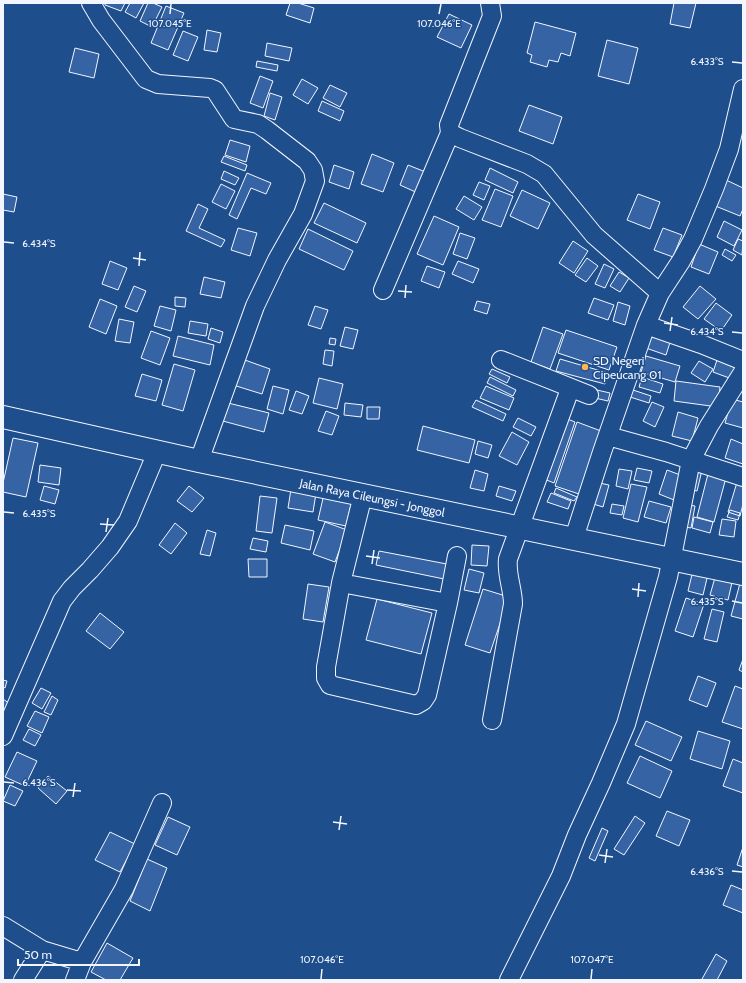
<svg xmlns="http://www.w3.org/2000/svg" width="746" height="983" font-family="Cabin,sans-serif">
  <style>
    .building { fill: #3563a3; stroke: #f2f6ff }
    .lines { fill: none; stroke-linecap: round; stroke-linejoin: round }
    .minor-casing { stroke: #f2f6ff; stroke-width: 20 }
    .major-casing { stroke: #f2f6ff; stroke-width: 24 }
    .minor { stroke: #1f4e8c; stroke-width: 18 }
    .major { stroke: #1f4e8c; stroke-width: 22 }
    .ticks { fill: none; stroke: #f2f6ff; stroke-width: 1.5 }
    .poi-dot { fill: #ffb74d; stroke: #1f4e8c; stroke-width: 1.5 }
    .labels { text-anchor: middle; dominant-baseline: central; stroke-width: 3; stroke-linejoin: round; paint-order: stroke }
    .poi-label { font-size: 12px; fill: #f2f6ff; stroke: #1f4e8c; text-anchor: start }
    .street-label { font-size: 12px; fill: #f2f6ff; stroke: #1f4e8c }
    .ticks-label { font-size: 10px; text-anchor: middle; fill: #f2f6ff; stroke: #1f4e8c; stroke-width: 3; stroke-linejoin: round; paint-order: stroke }
  </style>
  <rect width="100%" height="100%" fill="#1f4e8c"/>
  <!-- building -->
  <path class="building" d="M105 3H125L121 11 105 5Z
    M130 3H144L136 18 125 12Z
    M148 3H153L162 7 152 27 140 21Z
    M290 3H298L314 8 310 23 286 15Z
    M674 3H696L690 28 670 24Z
    M166 6 184 13 168 50 151 43Z
    M449 14 472 25 461 48 437 37Z
    M535 22 576 33 570 56 561 53 558 62 549 60 547 67 530 62 532 55 527 53Z
    M207 30 221 33 217 52 204 50Z
    M183 31 198 37 188 61 173 55Z
    M607 40 638 48 629 84 598 76Z
    M267 43 292 48 289 61 265 56Z
    M75 48 99 54 94 78 69 72Z
    M257 61 278 65 277 71 256 67Z
    M260 76 273 81 263 108 250 103Z
    M302 79 318 88 308 104 293 95Z
    M330 85 347 93 340 107 323 98Z
    M270 93 282 97 275 120 264 116Z
    M322 101 344 111 340 121 318 111Z
    M529 105 562 117 553 144 519 131Z
    M230 140 250 146 246 162 225 155Z
    M372 154 394 163 383 192 361 184Z
    M224 156 247 165 245 171 221 162Z
    M334 165 354 172 349 189 329 182Z
    M408 165 428 173 420 194 400 185Z
    M490 168 518 182 513 193 485 180Z
    M224 171 239 178 235 185 221 179Z
    M247 173 271 183 266 194 251 188 237 219 229 215Z
    M724 179 743 188V209L740 216 713 205Z
    M479 182 490 186 484 200 473 195Z
    M221 184 235 191 226 209 212 202Z
    M495 189 513 196 501 227 482 220Z
    M522 190 550 203 538 229 510 216Z
    M3 194 17 197 14 212 3 210Z
    M638 194 660 202 650 229 627 220Z
    M464 196 482 207 474 220 456 209Z
    M324 203 366 223 357 243 314 223Z
    M198 204 208 209 199 228 225 240 221 247 186 231Z
    M434 216 459 227 443 265 417 254Z
    M724 221 742 230 734 246 717 237Z
    M238 228 257 233 250 256 231 250Z
    M663 228 682 235 673 257 654 250Z
    M308 229 353 251 344 270 299 249Z
    M460 233 475 238 467 259 453 254Z
    M738 239 743 241 742 255 733 250Z
    M573 241 588 251 574 273 559 263Z
    M699 244 718 252 709 274 691 267Z
    M725 249 736 255 732 261 722 255Z
    M587 258 598 266 586 282 575 275Z
    M110 261 127 268 118 290 102 284Z
    M458 261 479 269 473 283 452 274Z
    M604 264 614 269 605 288 595 284Z
    M427 266 445 272 439 288 421 281Z
    M619 272 629 278 620 292 610 286Z
    M204 277 225 282 221 298 200 294Z
    M134 286 146 291 137 312 125 307Z
    M700 286 716 299 698 319 683 307Z
    M175 297 186 298 185 307 175 306Z
    M594 298 614 305 608 320 588 313Z
    M100 299 117 306 106 334 89 327Z
    M477 301 490 304 487 314 474 310Z
    M618 302 630 306 625 325 613 321Z
    M716 303 732 315 721 331 704 319Z
    M160 306 176 310 171 331 154 326Z
    M315 306 328 310 321 329 308 325Z
    M119 319 134 322 130 343 115 341Z
    M190 321 208 324 206 336 188 333Z
    M345 327 358 330 353 349 340 346Z
    M543 327 563 334 550 369 531 362Z
    M211 328 223 332 220 343 208 339Z
    M649 329 672 336 666 355 643 347Z
    M566 330 617 347 609 370 558 353Z
    M151 331 170 338 160 365 141 358Z
    M178 336 214 345 210 365 173 356Z
    M330 338 336 339 335 345 329 344Z
    M325 350 334 351 332 366 323 364Z
    M719 354 739 361 732 379 713 372Z
    M646 356 680 366 675 382 641 372Z
    M242 359 270 369 262 394 233 385Z
    M560 359 608 373 605 384 556 371Z
    M699 361 713 369 705 382 691 373Z
    M174 364 195 370 183 411 162 405Z
    M492 369 510 377 507 383 489 374Z
    M142 374 162 380 156 401 135 396Z
    M490 377 516 390 513 396 487 383Z
    M642 377 663 384 660 393 639 387Z
    M319 378 343 384 337 409 313 403Z
    M676 381 720 387 718 407 674 401Z
    M273 386 289 390 283 414 267 409Z
    M486 386 514 398 509 410 480 398Z
    M630 389 651 396 649 403 627 396Z
    M597 390 610 393 608 401 595 398Z
    M296 391 309 396 302 414 289 410Z
    M732 399 743 402V428L725 423Z
    M476 400 506 414 503 421 472 407Z
    M224 402 269 413 264 432 219 420Z
    M652 402 664 407 655 427 643 421Z
    M345 403 363 405 361 417 344 415Z
    M367 407H380L379 419H367Z
    M326 411 339 416 332 435 318 431Z
    M678 412 698 418 692 441 672 436Z
    M518 418 536 427 531 436 513 427Z
    M565 418 575 422 554 483 544 479Z
    M577 422 601 431 579 494 555 486Z
    M423 426 475 440 469 463 417 450Z
    M512 432 529 442 517 465 499 456Z
    M13 438 38 443 26 497 3 492V483Z
    M731 439 743 444V464L725 458Z
    M478 441 492 445 488 458 475 454Z
    M694 464 703 466 697 491 688 489Z
    M40 465 61 468 59 485 38 482Z
    M637 468 652 471 649 483 634 480Z
    M619 469 632 471 628 489 616 486Z
    M475 470 488 474 484 491 470 488Z
    M667 470 683 476 674 500 659 494Z
    M709 470 727 474 714 522 697 517Z
    M738 479 743 480V504L740 516 728 512Z
    M595 482 609 485 603 507 590 503Z
    M631 484 647 487 638 522 623 518Z
    M44 486 59 490 55 504 40 500Z
    M189 486 204 498 192 512 177 501Z
    M499 486 516 491 512 501 496 496Z
    M556 488 577 497 574 501 554 493Z
    M291 489 316 493 313 512 288 508Z
    M551 493 571 501 568 509 547 502Z
    M324 494 352 500 346 526 318 520Z
    M260 496 277 498 272 533 256 531Z
    M649 501 671 507 666 523 644 517Z
    M612 504 624 506 622 515 610 513Z
    M683 504 695 506 691 528 679 526Z
    M730 510 740 513 738 520 727 517Z
    M694 517 713 522 710 533 692 528Z
    M722 519 736 521 734 537 719 535Z
    M325 522 347 530 335 562 313 554Z
    M175 523 187 533 171 554 159 545Z
    M285 525 314 531 310 550 281 543Z
    M207 530 216 533 210 556 200 554Z
    M253 538 268 541 266 552 250 549Z
    M472 545 489 546 487 566 471 565Z
    M379 551 452 565 449 580 376 565Z
    M248 559H267V577H249Z
    M694 566 709 570 703 595 688 591Z
    M469 569 484 573 479 593 464 590Z
    M716 574 733 578 728 600 710 595Z
    M742 576H743V619L731 616Z
    M308 584 329 587 323 622 303 619Z
    M483 589 509 597 490 653 465 645Z
    M686 598 704 604 693 637 675 631Z
    M377 599 432 613 421 654 366 640Z
    M712 609 724 612 717 642 704 639Z
    M100 613 124 632 110 649 86 631Z
    M743 659V672L739 670Z
    M698 676 716 683 707 707 689 700Z
    M3 680 7 681 5 688 3 687Z
    M735 686 743 689V729L722 722Z
    M41 688 51 693 42 709 32 703Z
    M52 696 58 700 51 715 44 712Z
    M3 699 10 704 3 715Z
    M35 711 49 717 42 733 27 726Z
    M646 721 682 737 671 761 635 745Z
    M29 729 41 735 35 746 23 740Z
    M698 731 730 741 722 769 690 759Z
    M17 752 37 761 25 786 5 777Z
    M640 756 672 771 660 798 627 783Z
    M733 759 743 763V793L723 786Z
    M48 776 67 791 56 804 38 788Z
    M10 785 23 791 15 806 3 801Z
    M667 811 690 820 679 846 656 836Z
    M635 816 645 823 624 855 614 849Z
    M168 817 190 827 177 855 155 845Z
    M602 828 608 831 595 861 589 858Z
    M110 832 135 844 120 872 95 860Z
    M743 847V867L737 865Z
    M147 859 167 868 150 911 130 901Z
    M731 885 743 890V913L723 905Z
    M107 943 133 958 120 980H106L91 972Z
    M716 954 727 961 717 980H703L702 979Z"/>
  <g class="lines">
    <defs>
      <path id="minor" d="M91 3 101 20 146 79 158 84 210 88 215 90 234 119 258 124 267 130 307 161 313 170 315 181 303 214 277 260 255 306 199 461
        M490 3 492 16 449 125 450 133 460 138 527 164 544 174 594 235 660 293
        M383 290 450 133
        M646 325 701 344 743 361
        M501 360 589 395
        M608 436 666 452 743 477
        M363 495 341 583 326 667V678L330 685 416 705 423 701 427 695 448 603 457 556
        M574 538 602 452 646 325 660 293 681 261 693 239 714 189 729 149 743 89
        M341 583 448 603
        M492 720 513 604C513 589 506 574 508 559L570 389
        M3 736 62 601 72 588 90 570 110 547 128 521 157 452
        M3 926 42 950 82 962 124 889 162 803
        M23 980 42 950
        M75 980 82 962
        M509 980 561 876 577 835 601 783 626 724 668 577 691 460 709 426 743 372"/>
      <g id="major">
        <path id="s1" d="M3 417 199 461 743 574"/>
      </g>
    </defs>
    <!-- minor casing -->
    <use href="#minor" class="minor-casing"/>
    <!-- major casing -->
    <use href="#major" class="major-casing"/>
    <!-- minor -->
    <use href="#minor" class="minor"/>
    <!-- major -->
    <use href="#major" class="major"/>
  </g>
  <!-- ticks -->
  <path class="ticks" d="M170 14 171 4M439 14 441 4M732 62 742 63M4 242 14 243M133 258 146 260M139 266 140 252M398 291 412 292M405 298 406 285M664 323 678 325M670 331 672 317M732 332 742 333M4 512 14 513M100 524 114 525M106 532 108 518M366 556 380 558M372 564 374 550M632 589 646 591M638 597 639 583M732 601 742 603M4 782 14 783M67 790 81 791M73 797 75 783M333 822 347 824M339 830 341 816M599 855 613 857M605 863 607 849M732 871 742 872M321 979 322 969M591 979 592 969"/>
  <!-- markers -->
  <circle class="poi-dot" cx="585" cy="367" r="4"/>
  <g class="labels">
    <!-- poi labels -->
    <g class="poi-label">
      <text x="593" y="360">SD Negeri<tspan x="593" dy="14">Cipeucang 01</tspan></text>
    </g>
    <!-- street labels -->
    <g class="street-label">
      <text stroke="none"><textPath href="#s1" startOffset="378">Jalan Raya Cileungsi - Jonggol</textPath></text>
    </g>
  </g>
  <g class="ticks-label">
    <text x="170" y="27">107.045°E</text>
    <text x="439" y="27">107.046°E</text>
    <text x="707" y="65">6.433°S</text>
    <text x="39" y="247">6.434°S</text>
    <text x="707" y="335">6.434°S</text>
    <text x="39" y="517">6.435°S</text>
    <text x="707" y="605">6.435°S</text>
    <text x="39" y="786">6.436°S</text>
    <text x="707" y="875">6.436°S</text>
    <text x="322" y="963">107.046°E</text>
    <text x="592" y="963">107.047°E</text>
  </g>
  <!-- border -->
  <rect width="746" height="983" fill="none" stroke="#f2f6ff" stroke-width="8"/>
  <!-- scale -->
  <path d="M18 959v6h121v-6" fill="none" stroke="#f2f6ff" stroke-width="2"/>
  <text x="24" y="959" font-size="12" fill="#f2f6ff" stroke="#1f4e8c" stroke-width="3" paint-order="stroke">50 m</text>
</svg>
